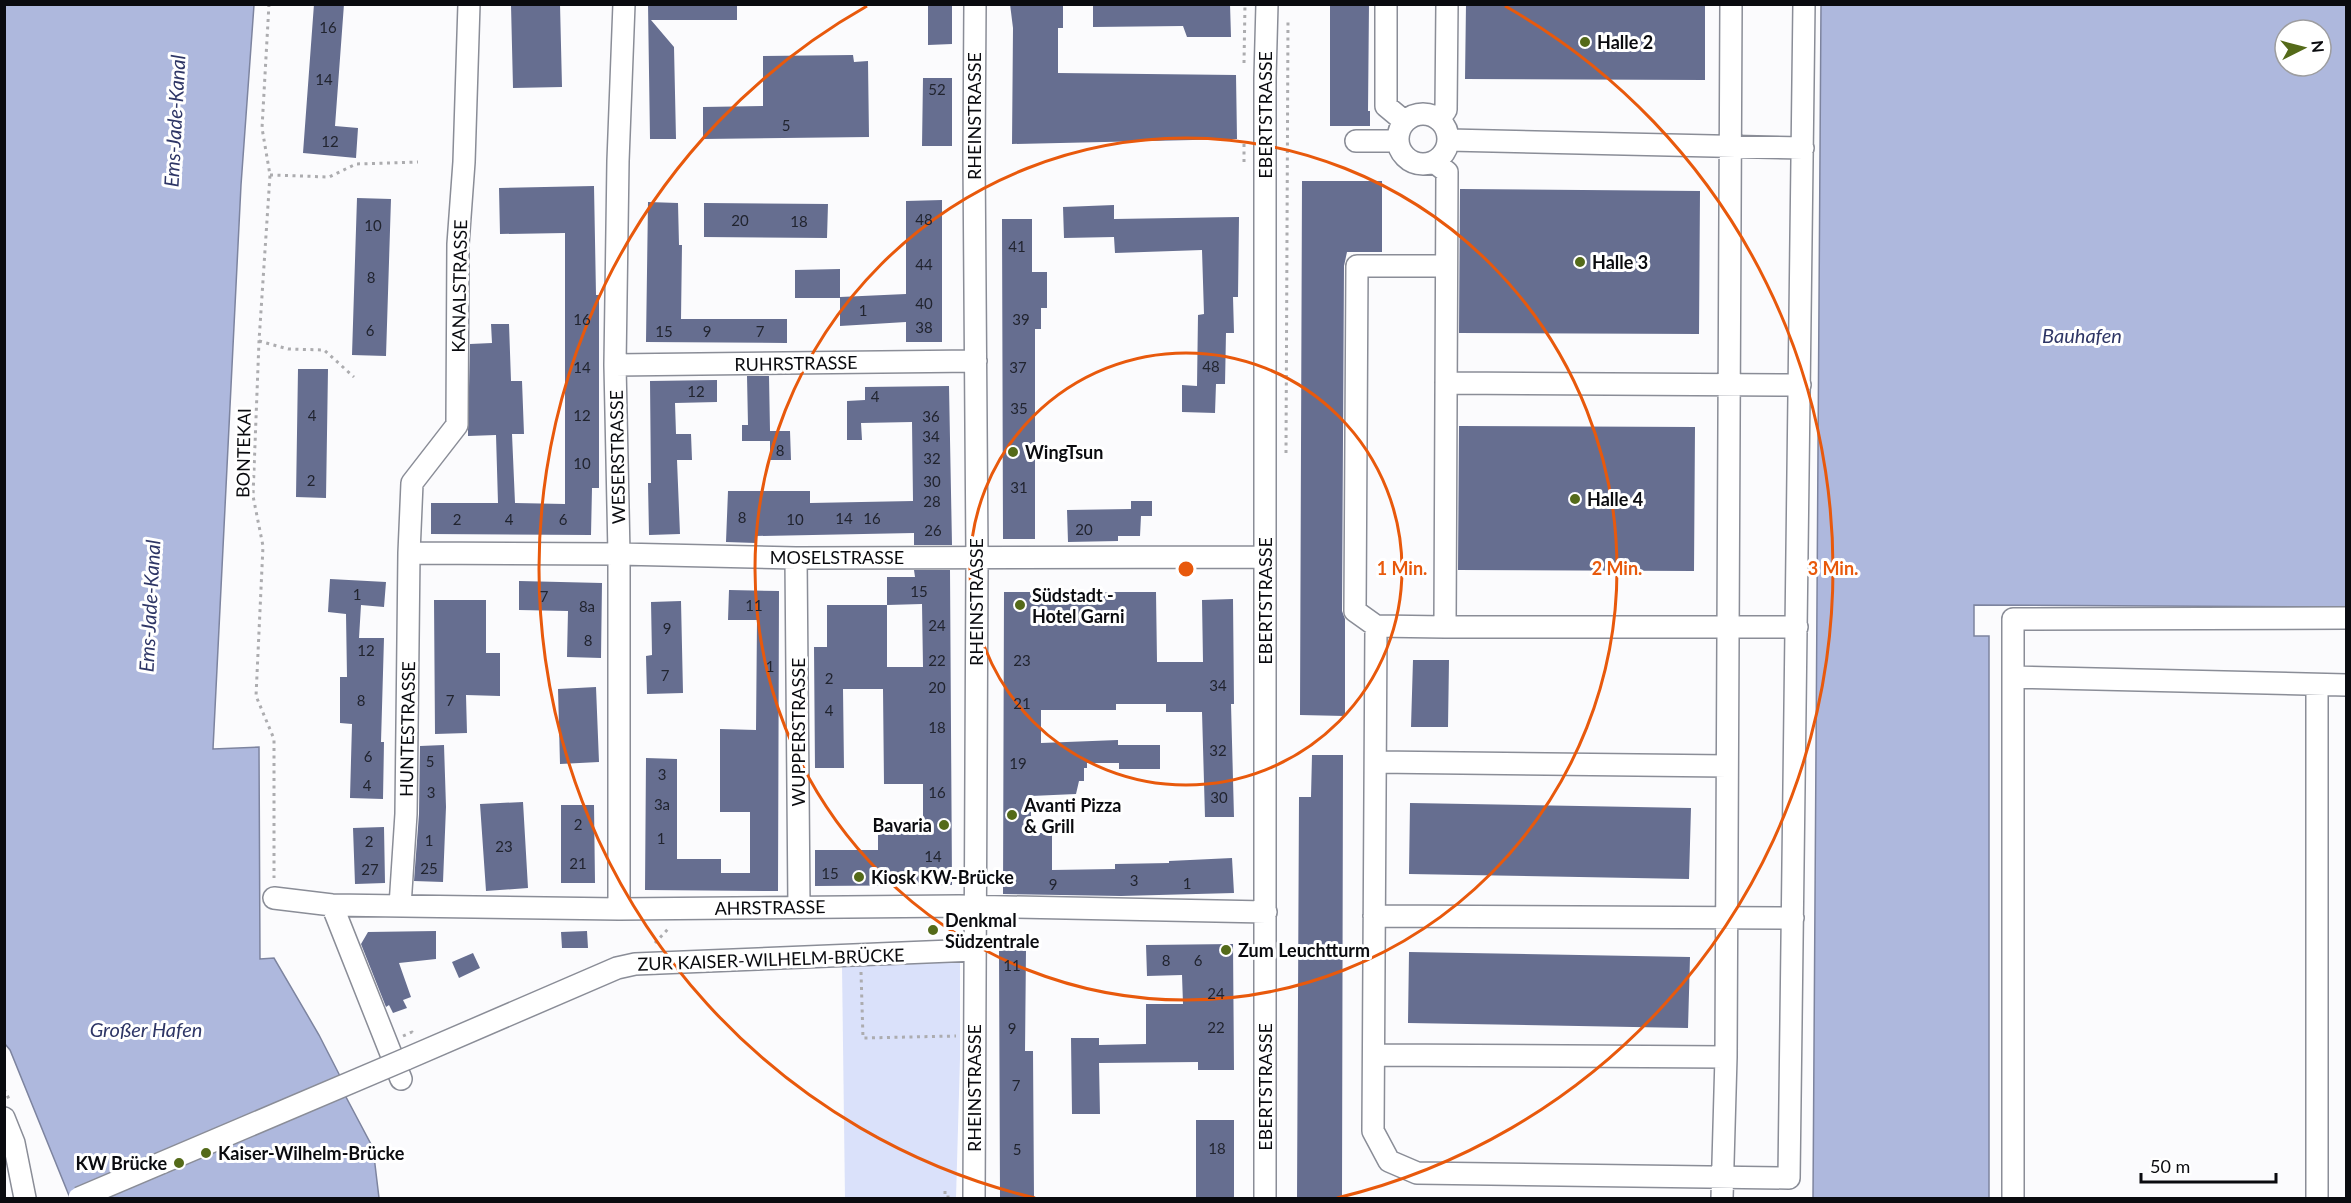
<svg xmlns="http://www.w3.org/2000/svg" width="2351" height="1203" font-family="Lato,sans-serif">
  <style>
    .green { fill: #dae1fa }
    .water { fill: #aeb8dd; stroke: #7d849f; stroke-width: 1.5; fill-rule: evenodd }
    .building { fill: #666e90; fill-rule: evenodd }
    .lines { fill: none; stroke-linecap: round; stroke-linejoin: round }
    .minor-casing { stroke: #8a8d97; stroke-width: 24 }
    .path { stroke: #acacaf; stroke-width: 3; stroke-dasharray: 3 4.5; stroke-linecap: butt }
    .minor { stroke: #fff; stroke-width: 21 }
    .minor-bridge-casing { stroke: #8a8d97; stroke-width: 24; stroke-linecap: butt }
    .minor-bridge { stroke: #fff; stroke-width: 21 }
    .ring { fill: none; stroke: #e8590c; stroke-width: 3 }
    .poi-dot { fill: #546a19; stroke: #fff; stroke-width: 2 }
    .labels { text-anchor: middle; dominant-baseline: central; stroke-width: 6; stroke-linejoin: round; paint-order: stroke }
    .number-label { font-size: 15px; fill: #21242f }
    .poi-label { font-size: 18px; font-weight: bold; fill: #0a0b0f; stroke: #fff; text-anchor: start }
    .street-label { font-size: 18px; fill: #0a0b0f; stroke: #fff }
    .water-label { font-size: 20px; font-style: italic; fill: #2e3666; stroke: #fff }
    .centre { fill: #e8590c; stroke: #fff; stroke-width: 3 }
    .ring-label { font-size: 18px; text-anchor: middle; font-weight: bold; fill: #e8590c; stroke: #fff; stroke-width: 6; stroke-linejoin: round; paint-order: stroke }
  </style>
  <rect width="100%" height="100%" fill="#fbfbfd"/>
  <!-- green -->
  <path class="green" d="M960 960V1058L956 1198H845L842 966Z"/>
  <!-- water -->
  <path class="water" d="M4 5H254L241 185 213 749 259 747 260 959 274 958 319 1035 342 1080 346 1097 373 1148 379 1198H70L10 1050 5 1044Z
    M1821 5H2346V607L1974 605V636H1989V1198H1813ZM2285 30H2321V66H2285Z"/>
  <!-- building -->
  <path class="building" d="M314 4H344L335 126 358 128 356 158 303 153Z
    M560 4 562 87 513 88 511 5Z
    M648 4H737V20H651L674 47 676 139H650Z
    M928 4H952V44L928 45Z
    M1010 4H1063V28H1058V73L1236 75 1237 139 1012 144 1013 28Z
    M1093 4H1230L1231 37H1187L1183 26 1093 27Z
    M1330 4H1369L1368 111H1370V126H1330Z
    M1466 4H1705V80L1465 79Z
    M853 55 854 62 868 61 869 137 703 139V107L763 106V56Z
    M923 78H952V146H922Z
    M1302 181H1382V252H1347L1344 266 1342 611 1345 619V716L1300 715Z
    M594 186 596 295H599V488H592L591 535 431 534V503H498L496 435 468 436V430L470 344 492 343 491 324H509L511 381H522L524 434H512L515 503 565 504V233L500 234 499 188Z
    M1460 189 1700 191 1699 334 1459 333Z
    M357 198 391 199 386 356 352 355Z
    M942 200V342H906V322L840 326V297L906 294V201Z
    M648 202 678 203 679 245H682L681 319H787V343L646 342Z
    M704 203 828 204 827 238 704 237Z
    M1114 205V219L1239 217 1238 297H1233L1234 333H1226L1225 384H1216L1215 413 1182 412V385L1197 386 1198 315 1204 314 1202 250 1115 253 1114 237 1064 238 1063 207Z
    M1002 219H1032V272H1047V308H1041V329H1035V539H1003Z
    M840 269V298H795V270Z
    M298 369H328L326 498 296 497Z
    M747 376H769L770 431H790L791 460H770V441H742V425H748Z
    M717 380V402L675 403 676 434H691L692 460H677L680 534 649 535 648 483H651L650 381Z
    M949 386 952 545H914V533L756 536V543L726 542 728 491H810V503L913 501 912 422 861 423 862 440H847V401L865 400V387Z
    M1459 426 1695 427 1694 571 1458 570Z
    M1131 501H1152V516H1141L1140 536H1118V541L1068 542 1067 510 1131 509Z
    M914 570H950L952 885 815 886V850H878V827H923V784H884L883 689H843L844 768H815L814 647H827V605H887V577H915ZM922 604 923 667H887V605Z
    M330 579 386 582 384 607 361 605 359 638H384L381 742H384L383 799 350 798 352 724 340 723V677H347L346 614 328 612Z
    M519 581 602 583 601 658 567 657 568 611 519 610Z
    M729 590 779 591 778 891 645 890 646 758 677 759V859H721V873H750V812H720V729L756 730 757 620H728Z
    M1004 592H1156L1157 662H1203L1202 600 1233 599 1234 704H1231L1234 817H1205L1202 712H1166V704H1116V710H1041V743L1118 740V745H1160V769H1119V763H1087V768H1084V781H1079L1076 794 1031 796V833H1052V870L1115 869V864L1169 863V861L1232 858 1234 893 1121 896 1003 894Z
    M434 600H486V653H500V696L466 695 467 733 435 734Z
    M681 601 683 693 647 694 646 656 652 655 651 602Z
    M1413 660H1449L1448 727H1411Z
    M596 687 599 762 560 764 558 689Z
    M444 745 446 807 443 882 414 881 419 814 420 746Z
    M1312 755H1343L1342 1198H1297L1299 797H1311Z
    M523 802 528 888 486 891 480 804Z
    M1410 803 1691 808 1689 879 1409 874Z
    M561 805H594L595 883H561Z
    M384 827 385 883 355 884 353 828Z
    M436 931V959L399 963 411 997 403 1000 407 1008 393 1013 389 1005 386 1007 361 944 368 932Z
    M587 931 588 948H562L561 932Z
    M1233 944 1234 1070H1198V1062L1099 1063 1100 1114H1072L1071 1038H1099V1045L1146 1044V1004H1183L1182 975 1147 976 1146 945Z
    M999 950H1026L1025 1051H1033L1034 1198H1000Z
    M1409 952 1690 957 1688 1028 1408 1023Z
    M473 953 480 968 459 978 452 962Z
    M1196 1120H1234V1198H1196Z"/>
  <g class="lines">
    <defs>
      <path id="minor" d="M1386 4V106L1404 121
        M1398 139a25 25 0 1 1 50 0a25 25 0 1 1-50 0Z
        M1439 119 1446 110 1447 4
        M1449 140 1803 148
        M1356 141H1398
        M1434 162 1447 172 1445 627 1376 626 1373 1131 1389 1161 1417 1173 1789 1178 1804 4
        M615 365 976 361
        M1446 383 1800 385
        M409 553 619 554 796 558 1265 557
        M796 558 799 906
        M1376 626 1355 611 1357 266H1446
        M1445 627H1797
        M2013 677V619L2346 618
        M1376 762 1727 766
        M274 898 332 905 619 909 959 906 1266 912
        M332 905 401 1079
        M400 906 406 814 409 553 412 483 457 425 458 244 464 162 469 4
        M619 909V554L615 365 618 161 624 4
        M1374 916 1793 918
        M1374 1055 1726 1057
        M406 1059 617 968 635 964 975 950
        M4 1118 14 1143 25 1198
        M974 1198 977 557 974 156 975 4
        M1265 1198V78L1267 4
        M1722 1198 1726 1057 1731 4
        M2013 1198V677L2346 685
        M2317 1198V685"/>
    </defs>
    <!-- minor casing -->
    <use href="#minor" class="minor-casing"/>
    <!-- path -->
    <path class="path" d="M269 4 262 128 270 175 259 341 253 496 263 546 256 696 274 739V878
      M1244 63 1245 4
      M1244 144V165
      M270 175 329 177 356 164 418 162
      M259 341 288 349 324 350 354 377
      M1286 453 1288 18
      M655 943 669 928
      M861 972 863 1038 956 1036
      M403 1036 412 1032 414 1036
      M4 1089 10 1101
      M945 1191V1197H954"/>
    <!-- minor -->
    <use href="#minor" class="minor"/>
    <defs>
      <path id="minor-bridge" d="M79 1198 406 1059"/>
    </defs>
    <!-- minor-bridge casing -->
    <use href="#minor-bridge" class="minor-bridge-casing"/>
    <!-- minor-bridge -->
    <use href="#minor-bridge" class="minor-bridge"/>
  </g>
  <!-- distance rings -->
  <g class="ring">
    <circle cx="1186" cy="569" r="216"/>
    <circle cx="1186" cy="569" r="431"/>
    <path d="M1035 1198A647 647 0 0 1 867 6M1505 6A647 647 0 0 1 1337 1198"/>
  </g>
  <!-- markers -->
  <g class="poi-dot">
    <circle cx="1585" cy="42" r="6"/>
    <circle cx="1580" cy="262" r="6"/>
    <circle cx="1013" cy="452" r="6"/>
    <circle cx="1575" cy="499" r="6"/>
    <circle cx="1020" cy="605" r="6"/>
    <circle cx="1012" cy="815" r="6"/>
    <circle cx="944" cy="825" r="6"/>
    <circle cx="859" cy="877" r="6"/>
    <circle cx="933" cy="930" r="6"/>
    <circle cx="1226" cy="950" r="6"/>
    <circle cx="206" cy="1153" r="6"/>
    <circle cx="179" cy="1163" r="6"/>
  </g>
  <g class="labels">
    <!-- number labels -->
    <g class="number-label">
      <text x="328" y="27">16</text>
      <text x="324" y="79">14</text>
      <text x="937" y="89">52</text>
      <text x="786" y="125">5</text>
      <text x="330" y="141">12</text>
      <text x="924" y="219">48</text>
      <text x="740" y="220">20</text>
      <text x="799" y="221">18</text>
      <text x="373" y="225">10</text>
      <text x="1017" y="246">41</text>
      <text x="924" y="264">44</text>
      <text x="371" y="277">8</text>
      <text x="924" y="303">40</text>
      <text x="863" y="310">1</text>
      <text x="582" y="319">16</text>
      <text x="1021" y="319">39</text>
      <text x="924" y="327">38</text>
      <text x="370" y="330">6</text>
      <text x="664" y="331">15</text>
      <text x="707" y="331">9</text>
      <text x="760" y="331">7</text>
      <text x="1211" y="366">48</text>
      <text x="582" y="367">14</text>
      <text x="1018" y="367">37</text>
      <text x="696" y="391">12</text>
      <text x="875" y="396">4</text>
      <text x="1019" y="408">35</text>
      <text x="312" y="415">4</text>
      <text x="582" y="415">12</text>
      <text x="931" y="416">36</text>
      <text x="931" y="436">34</text>
      <text x="780" y="450">8</text>
      <text x="932" y="458">32</text>
      <text x="582" y="463">10</text>
      <text x="311" y="480">2</text>
      <text x="932" y="481">30</text>
      <text x="1019" y="487">31</text>
      <text x="932" y="501">28</text>
      <text x="742" y="517">8</text>
      <text x="844" y="518">14</text>
      <text x="872" y="518">16</text>
      <text x="457" y="519">2</text>
      <text x="509" y="519">4</text>
      <text x="563" y="519">6</text>
      <text x="795" y="519">10</text>
      <text x="1084" y="529">20</text>
      <text x="933" y="530">26</text>
      <text x="919" y="591">15</text>
      <text x="357" y="594">1</text>
      <text x="544" y="596">7</text>
      <text x="754" y="605">11</text>
      <text x="587" y="606">8a</text>
      <text x="937" y="625">24</text>
      <text x="667" y="628">9</text>
      <text x="588" y="640">8</text>
      <text x="366" y="650">12</text>
      <text x="937" y="660">22</text>
      <text x="1022" y="660">23</text>
      <text x="770" y="666">1</text>
      <text x="665" y="675">7</text>
      <text x="829" y="678">2</text>
      <text x="1218" y="685">34</text>
      <text x="937" y="687">20</text>
      <text x="361" y="700">8</text>
      <text x="450" y="700">7</text>
      <text x="1022" y="703">21</text>
      <text x="829" y="710">4</text>
      <text x="937" y="727">18</text>
      <text x="1218" y="750">32</text>
      <text x="368" y="756">6</text>
      <text x="430" y="761">5</text>
      <text x="1018" y="763">19</text>
      <text x="662" y="774">3</text>
      <text x="367" y="785">4</text>
      <text x="431" y="792">3</text>
      <text x="937" y="792">16</text>
      <text x="1219" y="797">30</text>
      <text x="662" y="804">3a</text>
      <text x="578" y="824">2</text>
      <text x="661" y="838">1</text>
      <text x="429" y="840">1</text>
      <text x="369" y="841">2</text>
      <text x="504" y="846">23</text>
      <text x="933" y="856">14</text>
      <text x="578" y="863">21</text>
      <text x="429" y="868">25</text>
      <text x="370" y="869">27</text>
      <text x="830" y="873">15</text>
      <text x="1134" y="880">3</text>
      <text x="1187" y="883">1</text>
      <text x="1053" y="884">9</text>
      <text x="1166" y="960">8</text>
      <text x="1198" y="960">6</text>
      <text x="1012" y="965">11</text>
      <text x="1216" y="993">24</text>
      <text x="1216" y="1027">22</text>
      <text x="1012" y="1028">9</text>
      <text x="1016" y="1085">7</text>
      <text x="1217" y="1148">18</text>
      <text x="1017" y="1149">5</text>
    </g>
    <!-- poi labels -->
    <g class="poi-label">
      <text x="1597" y="42">Halle 2</text>
      <text x="1592" y="262">Halle 3</text>
      <text x="1025" y="452">WingTsun</text>
      <text x="1587" y="499">Halle 4</text>
      <text x="1032" y="595">Südstadt -<tspan x="1032" dy="21">Hotel Garni</tspan></text>
      <text x="1024" y="805">Avanti Pizza<tspan x="1024" dy="21">&amp; Grill</tspan></text>
      <text x="932" y="825" text-anchor="end">Bavaria</text>
      <text x="871" y="877">Kiosk KW-Brücke</text>
      <text x="945" y="920">Denkmal<tspan x="945" dy="21">Südzentrale</tspan></text>
      <text x="1238" y="950">Zum Leuchtturm</text>
      <text x="218" y="1153">Kaiser-Wilhelm-Brücke</text>
      <text x="167" y="1163" text-anchor="end">KW Brücke</text>
    </g>
    <!-- street labels -->
    <g class="street-label">
      <text transform="translate(1265 115) rotate(-90)">EBERTSTRASSE</text>
      <text transform="translate(974 116) rotate(-90)">RHEINSTRASSE</text>
      <text transform="translate(459 286) rotate(-89)">KANALSTRASSE</text>
      <text transform="translate(796 363) rotate(-1)">RUHRSTRASSE</text>
      <text transform="translate(243 453) rotate(-89)">BONTEKAI</text>
      <text transform="translate(617 457) rotate(-91)">WESERSTRASSE</text>
      <text x="837" y="557">MOSELSTRASSE</text>
      <text transform="translate(1265 601) rotate(-90)">EBERTSTRASSE</text>
      <text transform="translate(976 602) rotate(-90)">RHEINSTRASSE</text>
      <text transform="translate(407 729) rotate(-89)">HUNTESTRASSE</text>
      <text transform="translate(798 732) rotate(-90)">WUPPERSTRASSE</text>
      <text transform="translate(770 907) rotate(-1)">AHRSTRASSE</text>
      <text transform="translate(771 959) rotate(-2)">ZUR KAISER-WILHELM-BRÜCKE</text>
      <text transform="translate(1265 1087) rotate(-90)">EBERTSTRASSE</text>
      <text transform="translate(974 1088) rotate(-90)">RHEINSTRASSE</text>
    </g>
    <!-- water labels -->
    <g class="water-label">
      <text transform="translate(174 121) rotate(-87)">Ems-Jade-Kanal</text>
      <text x="2082" y="335">Bauhafen</text>
      <text transform="translate(149 606) rotate(-87)">Ems-Jade-Kanal</text>
      <text x="146" y="1029">Großer Hafen</text>
    </g>
  </g>
  <circle cx="1186" cy="569" r="9" class="centre"/>
  <g class="ring-label">
    <text x="1402" y="575">1 Min.</text>
    <text x="1617" y="575">2 Min.</text>
    <text x="1833" y="575">3 Min.</text>
  </g>
  <!-- border -->
  <rect width="2351" height="1203" fill="none" stroke="#0a0b0f" stroke-width="12"/>
  <!-- north arrow -->
  <g transform="translate(2303 48) rotate(84)"><circle r="28" fill="#ffffff" stroke="#9d9d9f" stroke-width="1.5"/>
  <path d="M0-4.5L10 22L0 15L-10 22Z" fill="#546a19"/>
  <text y="-9" font-size="16" font-weight="bold" text-anchor="middle" fill="#0a0b0f">N</text>
  </g>
  <!-- scale -->
  <path d="M2141 1173v9h135v-9" fill="none" stroke="#0a0b0f" stroke-width="3"/>
  <text x="2150" y="1173" font-size="18" fill="#0a0b0f" stroke="#ffffff" stroke-width="4.5" paint-order="stroke">50 m</text>
</svg>
